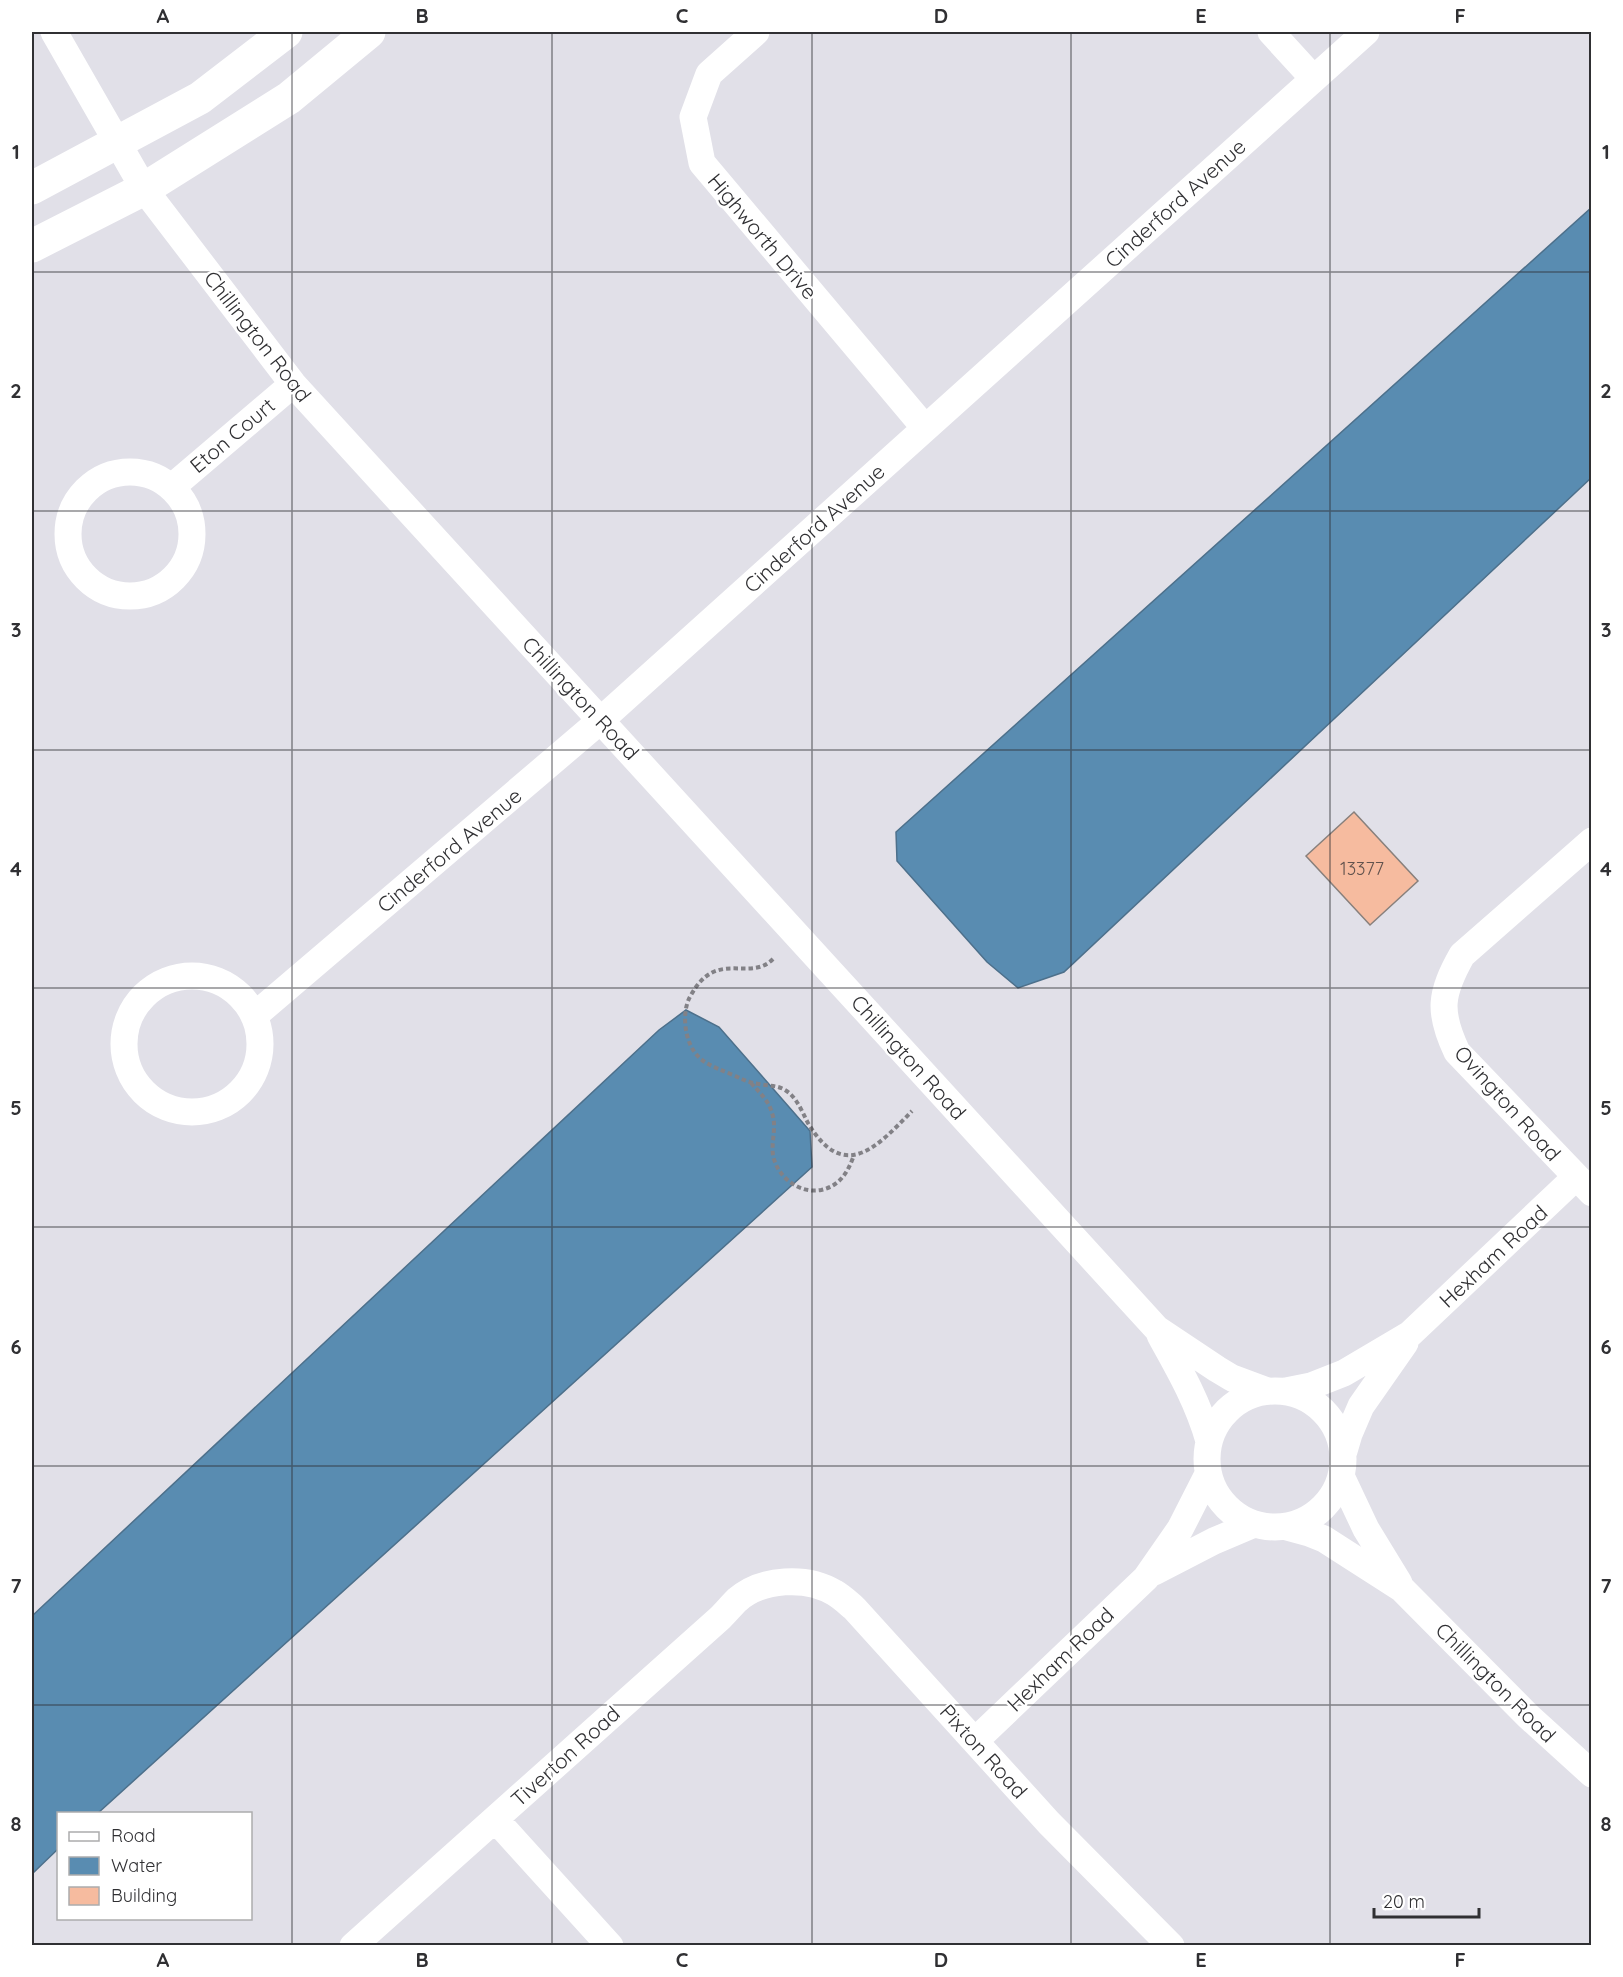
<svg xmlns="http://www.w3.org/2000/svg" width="1623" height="1977" font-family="Quicksand,sans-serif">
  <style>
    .water { fill: #598cb1; stroke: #4d708b; stroke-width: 1.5 }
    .building { fill: #f6bb9f; stroke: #88807c; stroke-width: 1.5 }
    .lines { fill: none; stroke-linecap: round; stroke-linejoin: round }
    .path { stroke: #828186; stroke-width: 4; stroke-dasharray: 4.5 3; stroke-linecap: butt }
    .minor { stroke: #fff; stroke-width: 27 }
    .tertiary { stroke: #fff; stroke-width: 33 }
    .grid { fill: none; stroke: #303033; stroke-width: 1.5; stroke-opacity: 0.55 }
    .labels { text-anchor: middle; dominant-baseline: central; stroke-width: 5; stroke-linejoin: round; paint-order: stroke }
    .number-label { font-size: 18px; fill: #62534e }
    .street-label { font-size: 21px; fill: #303033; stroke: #fff }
    .neatline { fill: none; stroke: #303033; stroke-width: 2 }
    .grid-label { font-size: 20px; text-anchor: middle; font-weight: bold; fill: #303033 }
  </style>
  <rect width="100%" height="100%" fill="#e1e0e8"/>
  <!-- water -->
  <path class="water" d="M1591 208V478L1064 972 1018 988 987 962 897 861 896 832Z
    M686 1010 719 1027 810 1131 812 1167 98 1813 58 1814V1849L32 1874V1616L659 1030Z"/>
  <!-- building -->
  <path class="building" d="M1354 812 1418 881 1370 925 1306 856Z"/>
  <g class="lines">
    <!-- path -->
    <path class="path" d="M773 959C749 983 717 948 691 995 684 1006 684 1023 687 1035 694 1062 710 1065 733 1075 742 1079 749 1083 759 1084 768 1086 777 1085 785 1090 797 1097 802 1112 808 1123 844 1184 878 1146 912 1111
      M751 1083C759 1092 769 1101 772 1113 777 1127 771 1141 773 1155 777 1177 799 1194 821 1190 840 1186 848 1172 854 1155"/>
    <!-- minor -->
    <path class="minor" d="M54 32 144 189 293 384 1157 1329 1217 1369 1232 1378 1267 1391
      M756 32 709 74 693 117 702 163 925 428
      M1271 32 1313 78
      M68 534a62 62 0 1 1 124 0a62 62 0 1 1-124 0Z
      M172 487 293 384
      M1592 841 1462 955C1440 994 1438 1012 1457 1052L1592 1193
      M124 1044a68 68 0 1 1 136 0a68 68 0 1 1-136 0Z
      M254 1016 601 720 1366 32
      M1160 1335C1179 1369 1198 1402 1209 1441
      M1207 1459a68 68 0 1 1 136 0a68 68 0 1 1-136 0Z
      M1286 1391 1311 1386 1344 1373 1410 1334 1576 1177
      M1344 1451 1349 1434 1361 1406 1405 1343
      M1341 1476 1366 1529 1399 1583
      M1287 1527 1309 1533 1324 1539 1402 1589 1528 1716 1592 1774
      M1154 1572 1214 1541 1254 1524
      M975 1741 1146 1578 1180 1529 1208 1474
      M495 1819 610 1946
      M353 1946 720 1618C726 1612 731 1606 737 1600 762 1578 807 1576 835 1593 842 1597 848 1603 854 1608L1049 1823 1171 1946"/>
    <!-- tertiary -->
    <path class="tertiary" d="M32 188 200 98 286 32
      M32 246 144 189 289 98 369 32"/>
  </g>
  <!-- grid -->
  <path class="grid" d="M292 32V1946M552 32V1946M812 32V1946M1071 32V1946M1330 32V1946M32 272H1592M32 511H1592M32 750H1592M32 988H1592M32 1227H1592M32 1466H1592M32 1705H1592"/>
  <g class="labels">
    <!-- number labels -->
    <g class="number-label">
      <text x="1362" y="868">13377</text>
    </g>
    <!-- street labels -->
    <g class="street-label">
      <text transform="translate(1175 203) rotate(-42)">Cinderford Avenue</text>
      <text transform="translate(763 236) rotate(50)">Highworth Drive</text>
      <text transform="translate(258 336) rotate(52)">Chillington Road</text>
      <text transform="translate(232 435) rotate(-40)">Eton Court</text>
      <text transform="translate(814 528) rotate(-42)">Cinderford Avenue</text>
      <text transform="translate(581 698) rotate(47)">Chillington Road</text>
      <text transform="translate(449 850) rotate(-40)">Cinderford Avenue</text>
      <text transform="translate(909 1057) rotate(48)">Chillington Road</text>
      <text transform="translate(1508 1103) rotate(48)">Ovington Road</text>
      <text transform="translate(1493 1256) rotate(-43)">Hexham Road</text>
      <text transform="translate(1060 1659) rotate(-44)">Hexham Road</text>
      <text transform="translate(1496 1682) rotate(45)">Chillington Road</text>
      <text transform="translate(984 1751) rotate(48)">Pixton Road</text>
      <text transform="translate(565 1756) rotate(-42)">Tiverton Road</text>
    </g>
  </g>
  <!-- border -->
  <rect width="1623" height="1977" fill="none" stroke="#ffffff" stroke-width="66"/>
  <!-- legend -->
  <rect x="57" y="1812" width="195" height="108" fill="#ffffff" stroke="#acacad" stroke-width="1.5"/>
  <rect x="69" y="1832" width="30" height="9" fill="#ffffff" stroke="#acacad" stroke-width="1.5"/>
  <text x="111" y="1842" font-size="18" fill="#303033">Road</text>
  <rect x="69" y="1857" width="30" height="18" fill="#598cb1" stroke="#acacad" stroke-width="1.5"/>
  <text x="111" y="1872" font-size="18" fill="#303033">Water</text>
  <rect x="69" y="1887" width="30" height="18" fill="#f6bb9f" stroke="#acacad" stroke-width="1.5"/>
  <text x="111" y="1902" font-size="18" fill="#303033">Building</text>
  <!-- scale -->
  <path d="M1374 1908v9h105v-9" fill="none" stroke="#303033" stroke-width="3"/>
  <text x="1383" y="1908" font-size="18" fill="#303033" stroke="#ffffff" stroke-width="4.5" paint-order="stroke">20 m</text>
  <rect x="33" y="33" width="1557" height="1911" class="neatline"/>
  <g class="grid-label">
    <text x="163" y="23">A</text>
    <text x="422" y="23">B</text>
    <text x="682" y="23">C</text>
    <text x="941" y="23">D</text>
    <text x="1201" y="23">E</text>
    <text x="1460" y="23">F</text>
    <text x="16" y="159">1</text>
    <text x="1606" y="159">1</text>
    <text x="16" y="398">2</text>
    <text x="1606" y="398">2</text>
    <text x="16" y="637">3</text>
    <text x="1606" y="637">3</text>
    <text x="16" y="876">4</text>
    <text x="1606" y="876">4</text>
    <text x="16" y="1115">5</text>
    <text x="1606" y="1115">5</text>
    <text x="16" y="1354">6</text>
    <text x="1606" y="1354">6</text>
    <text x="16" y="1593">7</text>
    <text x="1606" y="1593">7</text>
    <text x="16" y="1831">8</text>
    <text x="1606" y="1831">8</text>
    <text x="163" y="1967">A</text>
    <text x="422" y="1967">B</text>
    <text x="682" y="1967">C</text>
    <text x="941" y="1967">D</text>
    <text x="1201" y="1967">E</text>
    <text x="1460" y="1967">F</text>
  </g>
</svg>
